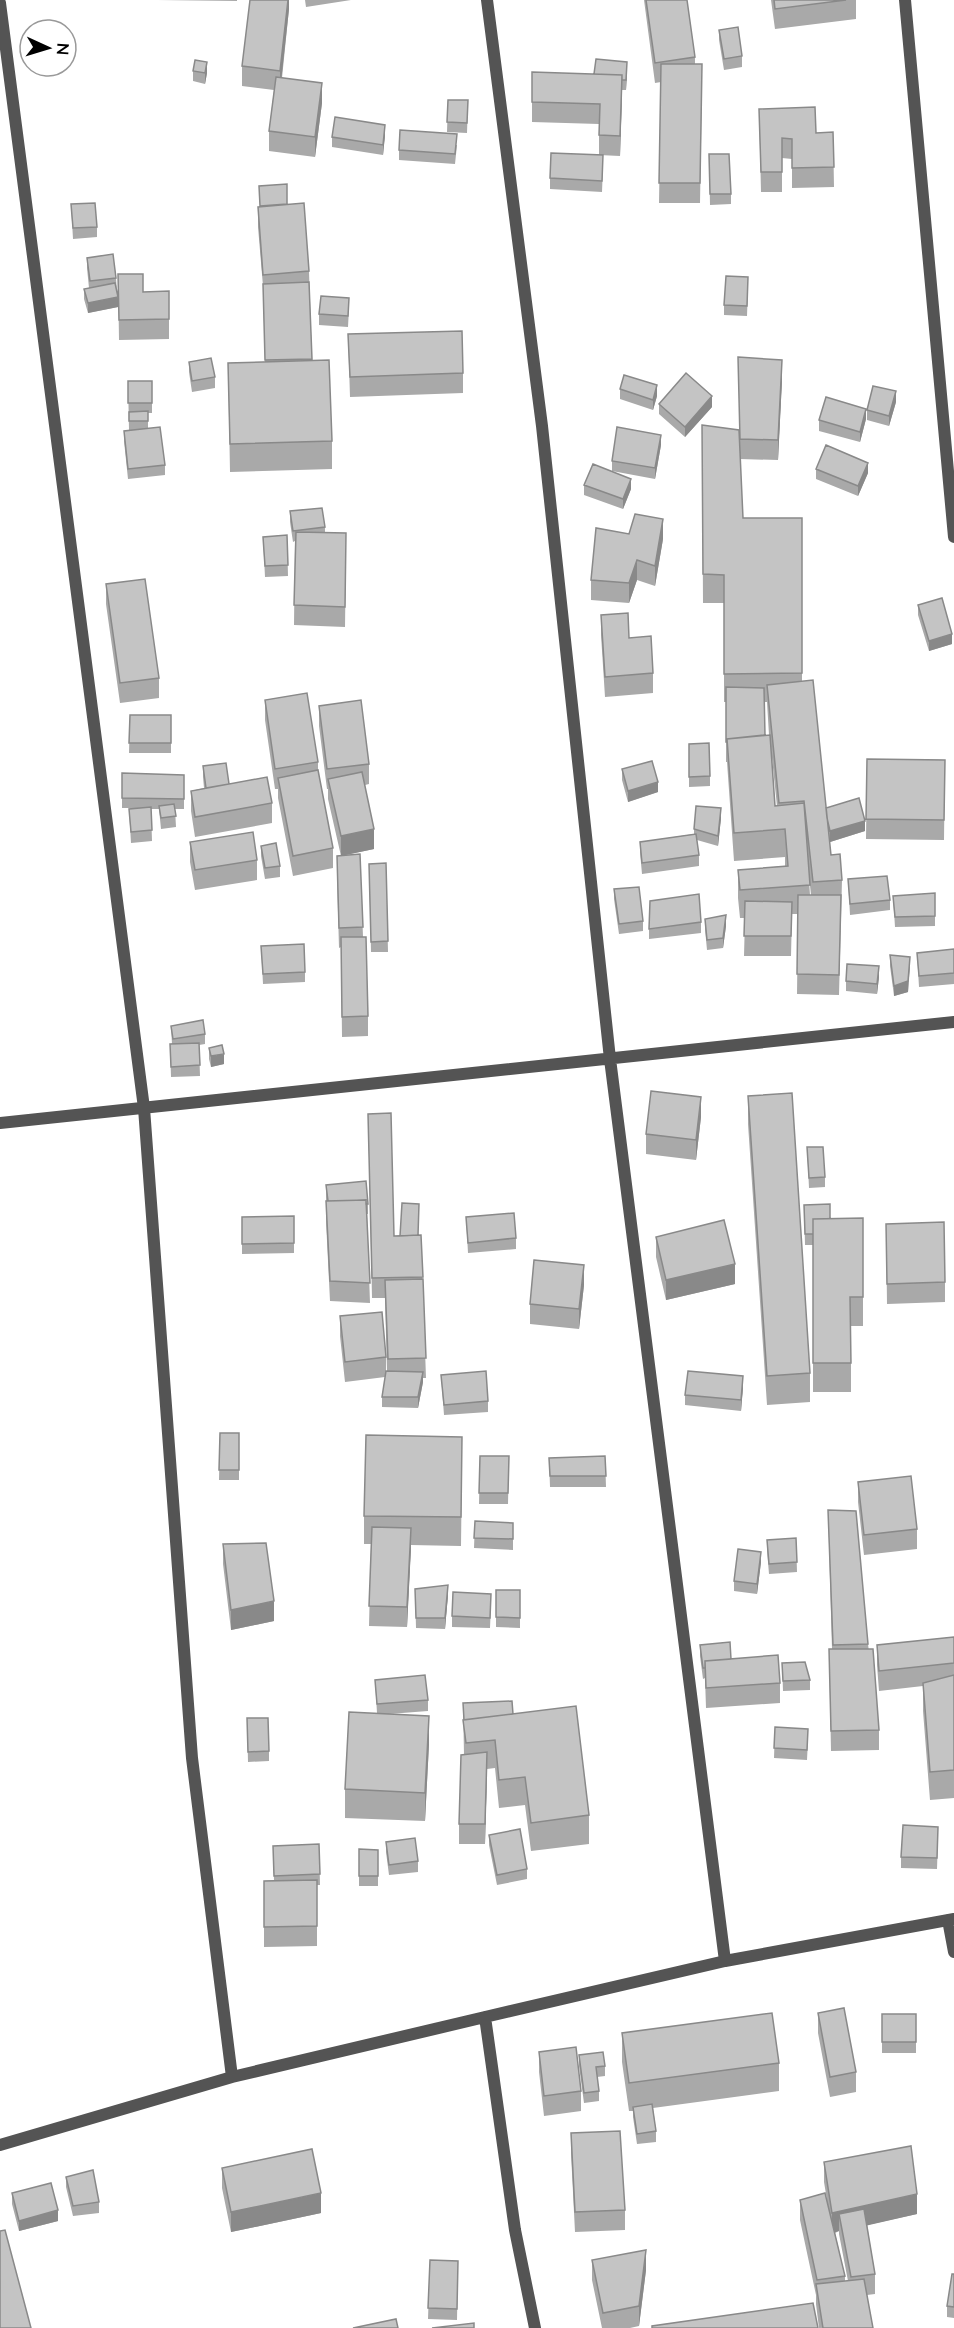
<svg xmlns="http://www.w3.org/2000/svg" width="954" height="2328" font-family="Lato,sans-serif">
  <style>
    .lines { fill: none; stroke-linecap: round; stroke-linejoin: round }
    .minor { stroke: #545454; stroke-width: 12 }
    .wall { fill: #a9a9a9; fill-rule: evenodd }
    .shaded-wall { fill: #898989 }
    .building { fill: #c4c4c4; stroke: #898989; stroke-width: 1.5 }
  </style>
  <rect width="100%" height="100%" fill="#fff"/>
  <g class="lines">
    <!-- minor -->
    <path class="minor" d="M487 0 542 426 610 1059 725 1961
      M905 0 954 537
      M0 3 144 1108 192 1758 232 2077
      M0 1123 954 1022
      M948 1920 954 1952
      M485 2017 515 2230 535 2328
      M0 2145 232 2077 485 2017 725 1961 954 1919"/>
  </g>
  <!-- wall -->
  <path class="wall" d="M158 0H237V1Z
    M289 0V9L282 78 322 103 315 157 269 151V131L274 90 242 86V66Z
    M305 0H351L306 7Z
    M644 0H687L695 57V64L702 84 700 203H659L661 82 655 83Z
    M771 0H856V19L775 29Z
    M719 30 742 56V67L724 70 719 40Z
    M193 71 207 73 205 84 193 81Z
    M627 72 626 90H622L620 156 599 155V124L532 122V102L594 74Z
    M448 100H468L467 133 447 132Z
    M759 109 816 133 833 132 834 187 792 188V159L782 158V192H761Z
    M385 135 383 155 332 147V137Z
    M457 145 455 164 399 160V150Z
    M709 154 731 194V204L710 205Z
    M603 166 602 192 550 189V178Z
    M259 186 287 204 309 271 312 361 332 441V469L230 472 228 363 265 362 263 286 258 227V207L260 206Z
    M71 204 97 227V237L73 239Z
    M87 258 116 278 118 307 88 313 84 299V289L89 288 87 268Z
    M118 274 143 292 169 291V339L119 340Z
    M748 287 747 316 724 315V305Z
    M349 308 348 327 319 325V314Z
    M348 334 463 373V393L350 397Z
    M189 362 215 377V388L192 392 189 372Z
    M782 380 778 460 740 459 743 518H802V681L826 808 865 831 830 842 828 834 831 855 842 880 839 995 797 994 798 914H792L791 956H744L745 918H740L738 898V870L785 866V857L734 861 727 762H726V702H724V603H703L702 425 739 430ZM764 702H767L769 735H765ZM771 748 777 806H775ZM808 866 811 895H810Z
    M128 381H152V413H148V428L165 465V475L128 479 124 441V431L129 430Z
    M620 389 657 396 653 410 620 399Z
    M896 402 889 426 867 420V410Z
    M659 404 712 407 685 437 659 414Z
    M866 419 860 442 819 431V420Z
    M661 445 655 479 612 471V461Z
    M816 469 868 473 858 496 816 479Z
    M584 485 631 489 623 509 584 495Z
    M290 511 325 527V533L346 553 345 627 294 625 295 541 293 542 290 522Z
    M287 535 288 576 265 577 263 537Z
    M663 539 655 586 637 580 629 603 591 600V580Z
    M106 584 159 678V698L120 703 106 604Z
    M918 605 952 644 929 651 918 615Z
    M601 615 629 638 653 673V693L605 697 601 635Z
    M265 700 318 762V770L333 848V868L293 876 278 798V789H275L265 720Z
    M319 706 369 764V784L365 785 374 849 345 855 360 854 363 937 368 1016V1036L342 1037 341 947 339 948 337 876V856H341L328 799V789H327L319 726Z
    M130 715H171V753H129Z
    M689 744 710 776V786L689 787Z
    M867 759 945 760 944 840 866 839Z
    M203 766 229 784 272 803V823L195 837 191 811V791L204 788 203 777Z
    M622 769 658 792 628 802 622 780Z
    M122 773 184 775V809H175L176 827 161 829 159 809H151L152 841 131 843 129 809 133 808H122Z
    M721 818 718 846 697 840 699 855V866L642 874 640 852V842L694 834V829Z
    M190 842 257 860V880L195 890 190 862Z
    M261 846 280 866V877L265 879 261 856Z
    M386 863 388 952H371L369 864Z
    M848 879 890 900V910L850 915Z
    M614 889 643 921V931L619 934 614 899Z
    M935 893V926L895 927 893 896Z
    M705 919 726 926 723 948 707 950 705 929Z
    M701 922V933L649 939V929Z
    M261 946 305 972V982L263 984Z
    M954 949V984L919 987 917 953Z
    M890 955 910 967 908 992 894 996 890 966Z
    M879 977 877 994 846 991V981Z
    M171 1026 205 1034V1044L199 1045 200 1076 171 1077 170 1044H172Z
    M209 1048 224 1064 211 1067 209 1059Z
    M748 1096 810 1373V1402L767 1405 748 1124Z
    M368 1114 394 1236H400L419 1214 418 1235H421L426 1378H423V1382L418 1408 382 1407V1397L385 1377 345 1382 340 1336V1316L386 1357V1374L387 1371 385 1298H372Z
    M701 1117 696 1160 646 1154V1134Z
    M807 1147 825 1177V1187L809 1188Z
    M326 1185 368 1204V1214H367L370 1303 330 1301 326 1221Z
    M804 1205 830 1219 863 1218V1326H851V1392H813V1245H805Z
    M294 1216V1253L242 1254V1217Z
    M466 1217 516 1238V1249L468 1253Z
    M886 1224 945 1282V1302L887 1304Z
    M656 1237 735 1284 666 1300 656 1257Z
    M584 1285 579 1329 530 1324V1304Z
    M441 1375 488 1401V1412L444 1415Z
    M743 1387 741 1411 685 1405V1395Z
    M220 1433H239V1480H219Z
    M480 1456H509L508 1504H479Z
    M605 1456 606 1487H550L549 1458Z
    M462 1465 461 1546 411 1545 407 1627 369 1626 371 1544H364V1516Z
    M858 1482 917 1529V1549L864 1555 858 1502Z
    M828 1510 868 1644 879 1730V1750L831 1751 829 1649H832Z
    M475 1521 513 1523V1550L474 1548Z
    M796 1538 797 1572 769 1574 767 1550V1540Z
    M223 1544 274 1621 231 1630 223 1564Z
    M761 1562 757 1594 734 1591V1581Z
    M415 1589 448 1595 445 1629 416 1628Z
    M496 1590H520V1628L496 1627Z
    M491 1604 490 1628 452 1627V1616Z
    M954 1637V1798L930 1800 923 1711V1686L879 1691 877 1665V1645Z
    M700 1645 731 1659 780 1683V1703L706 1708 705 1678 703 1679 700 1656Z
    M782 1663 810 1680V1690L783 1691Z
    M375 1680 428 1700V1711L389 1714 429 1744 425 1821 345 1818V1789L377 1713Z
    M463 1703 513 1714 589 1815V1844L531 1851 525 1805 499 1808 495 1768 487 1769 485 1844H459V1824L464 1755Z
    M247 1718 269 1751V1761L248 1762Z
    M775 1727 808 1739 807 1760 774 1758Z
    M489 1835 527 1869V1879L497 1885 489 1845Z
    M938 1837 937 1869 901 1868V1857Z
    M386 1842 418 1861V1872L389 1875 386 1852Z
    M319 1844 320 1885H317V1946L264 1947V1881L274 1880 273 1846Z
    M359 1849 378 1850V1886H359Z
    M818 2013 856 2072V2092L830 2097 818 2033Z
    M882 2014H916V2053H882Z
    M622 2033 779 2063V2091L653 2108 656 2131V2142L637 2144 633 2117V2111H629L622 2062Z
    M539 2052 581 2091V2111L544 2116 539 2072Z
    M579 2055 605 2066V2076L597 2077 599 2091V2101L584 2103 579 2066Z
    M571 2133 625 2210V2230L575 2232 571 2153Z
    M824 2162 917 2214 867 2225 875 2274V2294L867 2295 873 2328H819L816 2304V2295L800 2220V2200H827L824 2182ZM839 2231V2234L848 2281H845V2276L835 2233Z
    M222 2168 321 2213 231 2232 222 2188Z
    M66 2177 99 2202V2213L73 2216 66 2187Z
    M12 2193 58 2221 19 2231 12 2204Z
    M430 2260 458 2261 457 2320 428 2319Z
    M592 2260 646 2270 639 2326 630 2328H602L592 2280Z
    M954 2274V2318L947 2317V2306Z"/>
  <!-- shaded-wall -->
  <path class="shaded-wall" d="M288 0H289V9L280 91V71Z
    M207 62V73L205 84V73Z
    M627 62V72L626 90V80Z
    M622 75V95L620 156V136Z
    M322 83V103L315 157V137Z
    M385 125V135L383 155V145Z
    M118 297V307L88 313V303Z
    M782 360V380L778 460V440Z
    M657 385V396L653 410V400Z
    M896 391V402L889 426V416Z
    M712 396V407L685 437V427Z
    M866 409V419L860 442V432Z
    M661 435V445L655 479V468Z
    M868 463V473L858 496V486Z
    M631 479V489L623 509V499Z
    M663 519V539L655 586V566Z
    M637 560V580L629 603V583Z
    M952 634V644L929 651V641Z
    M658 782V792L628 802V791Z
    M721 808V818L718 846V836Z
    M865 821V831L830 842V831Z
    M374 829V849L341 856V836Z
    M726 915V926L723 948V938Z
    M910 957 908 992 894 996V986Z
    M879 966V977L877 994V984Z
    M224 1054V1064L211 1067V1056Z
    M701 1097V1117L696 1160V1140Z
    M735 1264V1284L666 1300V1280Z
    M584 1265V1285L579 1329V1309Z
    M423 1372V1382L418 1408V1397Z
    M743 1376V1387L741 1411V1400Z
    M411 1528V1548L407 1627V1607Z
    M761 1552V1562L757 1594V1584Z
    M448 1585V1595L445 1629V1618Z
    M274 1601V1621L231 1630V1610Z
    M429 1716V1744L425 1821V1793Z
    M487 1752V1772L485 1844V1824Z
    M321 2193V2213L231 2232V2212Z
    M917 2194V2214L843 2231 839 2214V2231L832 2233V2213Z
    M58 2210V2221L19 2231V2221Z
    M646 2250V2270L639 2326V2306Z"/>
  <!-- building -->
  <path class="building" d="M250 0H288L280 71 242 66Z
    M646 0H687L695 57 655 63Z
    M774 0H846L775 9Z
    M738 27 742 56 724 59 719 30Z
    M596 59 627 62 626 80H622V75L594 74Z
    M195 60 207 62 205 73 193 71Z
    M661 64H702L700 183H659Z
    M532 72 622 75 620 136 599 135 600 104 532 102Z
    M276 77 322 83 315 137 269 131Z
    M448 100H468L467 123 447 122Z
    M815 107 816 133 833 132 834 167 792 168V139L782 138V172H761L759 109Z
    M335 117 385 125 383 145 332 137Z
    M400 130 457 134 455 154 399 150Z
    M551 153 603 155 602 181 550 178Z
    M709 154H729L731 194H710Z
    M287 184V204L260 206 259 186Z
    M95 203 97 227 73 228 71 204Z
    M304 203 309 271 263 275 258 207Z
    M113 254 116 278 90 281 87 258Z
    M118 274H143V292L169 291V319L119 320Z
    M726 276 748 277 747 306 724 305Z
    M309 282 312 359 265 360 263 284Z
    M115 283 118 297 88 303 84 289Z
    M321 296 349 298 348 316 319 314Z
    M462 331 463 373 350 377 348 334Z
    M738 357 782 360 778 440 740 439Z
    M211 358 215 377 192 381 189 362Z
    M329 360 332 441 230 444 228 363Z
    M686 373 712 396 685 427 659 404Z
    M624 375 657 385 653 400 620 389Z
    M128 381H152V403H128Z
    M873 386 896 391 889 416 867 410Z
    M826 397 866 409 860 432 819 420Z
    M148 411V421H129V412Z
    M702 425 739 430 743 518H802V673L724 674V575L703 574Z
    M160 427 165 465 128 469 124 431Z
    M617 427 661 435 655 468 612 461Z
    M826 445 868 463 858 486 816 469Z
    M593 464 631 479 623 499 584 485Z
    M322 508 325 527 293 531 290 511Z
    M635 514 663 519 655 566 637 560 629 583 591 580 596 528 629 534Z
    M296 532 346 533 345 607 294 605Z
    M287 535 288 565 265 566 263 537Z
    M145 579 159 678 120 683 106 584Z
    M942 598 952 634 929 641 918 605Z
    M628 613 629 638 651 636 653 673 605 677 601 615Z
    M813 680 831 855 840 854 842 880 813 882 804 801 779 803 767 685Z
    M726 687 764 688 765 735 727 739V742H726Z
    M307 693 318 762 275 769 265 700Z
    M361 700 369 764 327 769 319 706Z
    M130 715H171V743H129Z
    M770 735 775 806 804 803 810 885 740 890 738 870 788 866 785 829 734 833 727 739Z
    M709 743 710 776 689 777V744Z
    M867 759 945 760 944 820 866 819Z
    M652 761 658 782 628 791 622 769Z
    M226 763 229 784 206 788 203 766Z
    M318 770 333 848 293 856 278 778Z
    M362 772 374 829 341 836 328 779Z
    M122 773 184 775V799L122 798Z
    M267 777 272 803 195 817 191 791Z
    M859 798 865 821 830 831 827 818 826 808Z
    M174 804 176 816 161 818 159 806Z
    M696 806 721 808 718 836 694 829Z
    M151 807 152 830 131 832 129 809Z
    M253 832 257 860 195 870 190 842Z
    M696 834 699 855 642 863 640 842Z
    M276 843 280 866 265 868 261 846Z
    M360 854 363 927 339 928 337 856Z
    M386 863 388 941 371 942 369 864Z
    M887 876 890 900 850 904 848 879Z
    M639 887 643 921 619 924 614 889Z
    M935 893V916L895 917 893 896Z
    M699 894 701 922 649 929 650 901Z
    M798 895H841L839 975 797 974Z
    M745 901 792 902 791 936H744Z
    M726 915 723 938 707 940 705 919Z
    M341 937H366L368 1016 342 1017Z
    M304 944 305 972 263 974 261 946Z
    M954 949V973L919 976 917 953Z
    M890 955 910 957 908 981 894 986Z
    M847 964 879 966 877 984 846 981Z
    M203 1020 205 1034 173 1039 171 1026Z
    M199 1043 200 1065 171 1067 170 1044Z
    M222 1045 224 1054 211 1056 209 1048Z
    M651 1091 701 1097 696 1140 646 1134Z
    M792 1093 810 1373 767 1376 748 1096Z
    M391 1113 394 1236 421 1235 423 1277 372 1278 368 1114Z
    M807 1147H823L825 1177 809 1178Z
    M366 1181 368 1204H366V1200L328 1201 326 1185Z
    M366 1200 370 1283 330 1281 326 1201Z
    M402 1203 419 1204 418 1235 400 1236Z
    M830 1204V1219H813V1234H805L804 1205Z
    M514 1213 516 1238 468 1243 466 1217Z
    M294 1216V1243L242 1244V1217Z
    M863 1218V1297H850L851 1363H813V1219Z
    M724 1220 735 1264 666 1280 656 1237Z
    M944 1222 945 1282 887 1284 886 1224Z
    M534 1260 584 1265 579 1309 530 1304Z
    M423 1279 426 1358 388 1359 385 1280Z
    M382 1312 386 1357 345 1362 340 1316Z
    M386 1371 423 1372 418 1397H382Z
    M486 1371 488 1401 444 1405 441 1375Z
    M688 1371 743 1376 741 1400 685 1395Z
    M220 1433H239V1470H219Z
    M366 1435 462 1437 461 1517 364 1516Z
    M480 1456H509L508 1493H479Z
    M605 1456 606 1476H550L549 1458Z
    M911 1476 917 1529 864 1535 858 1482Z
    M828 1510 856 1511 868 1644 833 1645Z
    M475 1521 513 1523V1539L474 1538Z
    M372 1527 411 1528 407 1607 369 1606Z
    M796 1538 797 1562 769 1564 767 1540Z
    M266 1543 274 1601 231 1610 223 1544Z
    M738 1549 761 1552 757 1584 734 1581Z
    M448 1585 445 1618H416L415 1589Z
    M496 1590H520V1618L496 1617Z
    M453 1592 491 1594 490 1618 452 1616Z
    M954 1637V1663L879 1671 877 1645Z
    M730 1642 731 1659 705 1661V1668H703L700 1645Z
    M829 1649H873L879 1730 831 1731Z
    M778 1655 780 1683 706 1688 705 1661Z
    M805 1662 810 1680 783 1681 782 1663Z
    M425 1675 428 1700 377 1704 375 1680Z
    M954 1675V1770L930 1772 923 1683Z
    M512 1701 513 1714 464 1720 463 1703Z
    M576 1706 589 1815 531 1823 525 1777 499 1780 495 1740 466 1743 463 1720Z
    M349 1712 429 1716 425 1793 345 1789Z
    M247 1718H268L269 1751 248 1752Z
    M775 1727 808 1729 807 1750 774 1748Z
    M487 1752 485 1824H459L461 1755Z
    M903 1825 938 1827 937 1858 901 1857Z
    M520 1829 527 1869 497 1875 489 1835Z
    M415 1838 418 1861 389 1865 386 1842Z
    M319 1844 320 1874 274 1876 273 1846Z
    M359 1849 378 1850V1876H359Z
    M317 1880V1926L264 1927V1881Z
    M844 2008 856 2072 830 2077 818 2013Z
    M772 2013 779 2063 629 2083 622 2033Z
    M882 2014H916V2042H882Z
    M576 2047 581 2091 544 2096 539 2052Z
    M603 2052 605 2066 596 2067 599 2091 584 2093 579 2055Z
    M652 2104 656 2131 637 2134 633 2107Z
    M620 2131 625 2210 575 2212 571 2133Z
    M911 2146 917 2194 832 2213 824 2162Z
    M312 2149 321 2193 231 2212 222 2168Z
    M93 2170 99 2202 73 2206 66 2177Z
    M51 2183 58 2210 19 2221 12 2193Z
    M825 2193 845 2276 817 2280 800 2200Z
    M864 2209 875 2274 851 2277 839 2214Z
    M5 2230 31 2328H0V2231Z
    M646 2250 639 2306 603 2313 592 2260Z
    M430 2260 458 2261 457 2309 428 2308Z
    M952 2274H954V2307L947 2306Z
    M864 2279 873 2328H823L816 2284Z
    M813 2303 818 2328H652V2326Z
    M396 2319 398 2328H353Z
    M474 2323V2328H432Z"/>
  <!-- north arrow -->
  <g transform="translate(48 48) rotate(94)"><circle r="28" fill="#ffffff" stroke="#999999" stroke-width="1.5"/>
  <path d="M0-4.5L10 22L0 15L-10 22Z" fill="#000000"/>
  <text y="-9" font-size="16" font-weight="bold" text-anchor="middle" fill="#000000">N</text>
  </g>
</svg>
